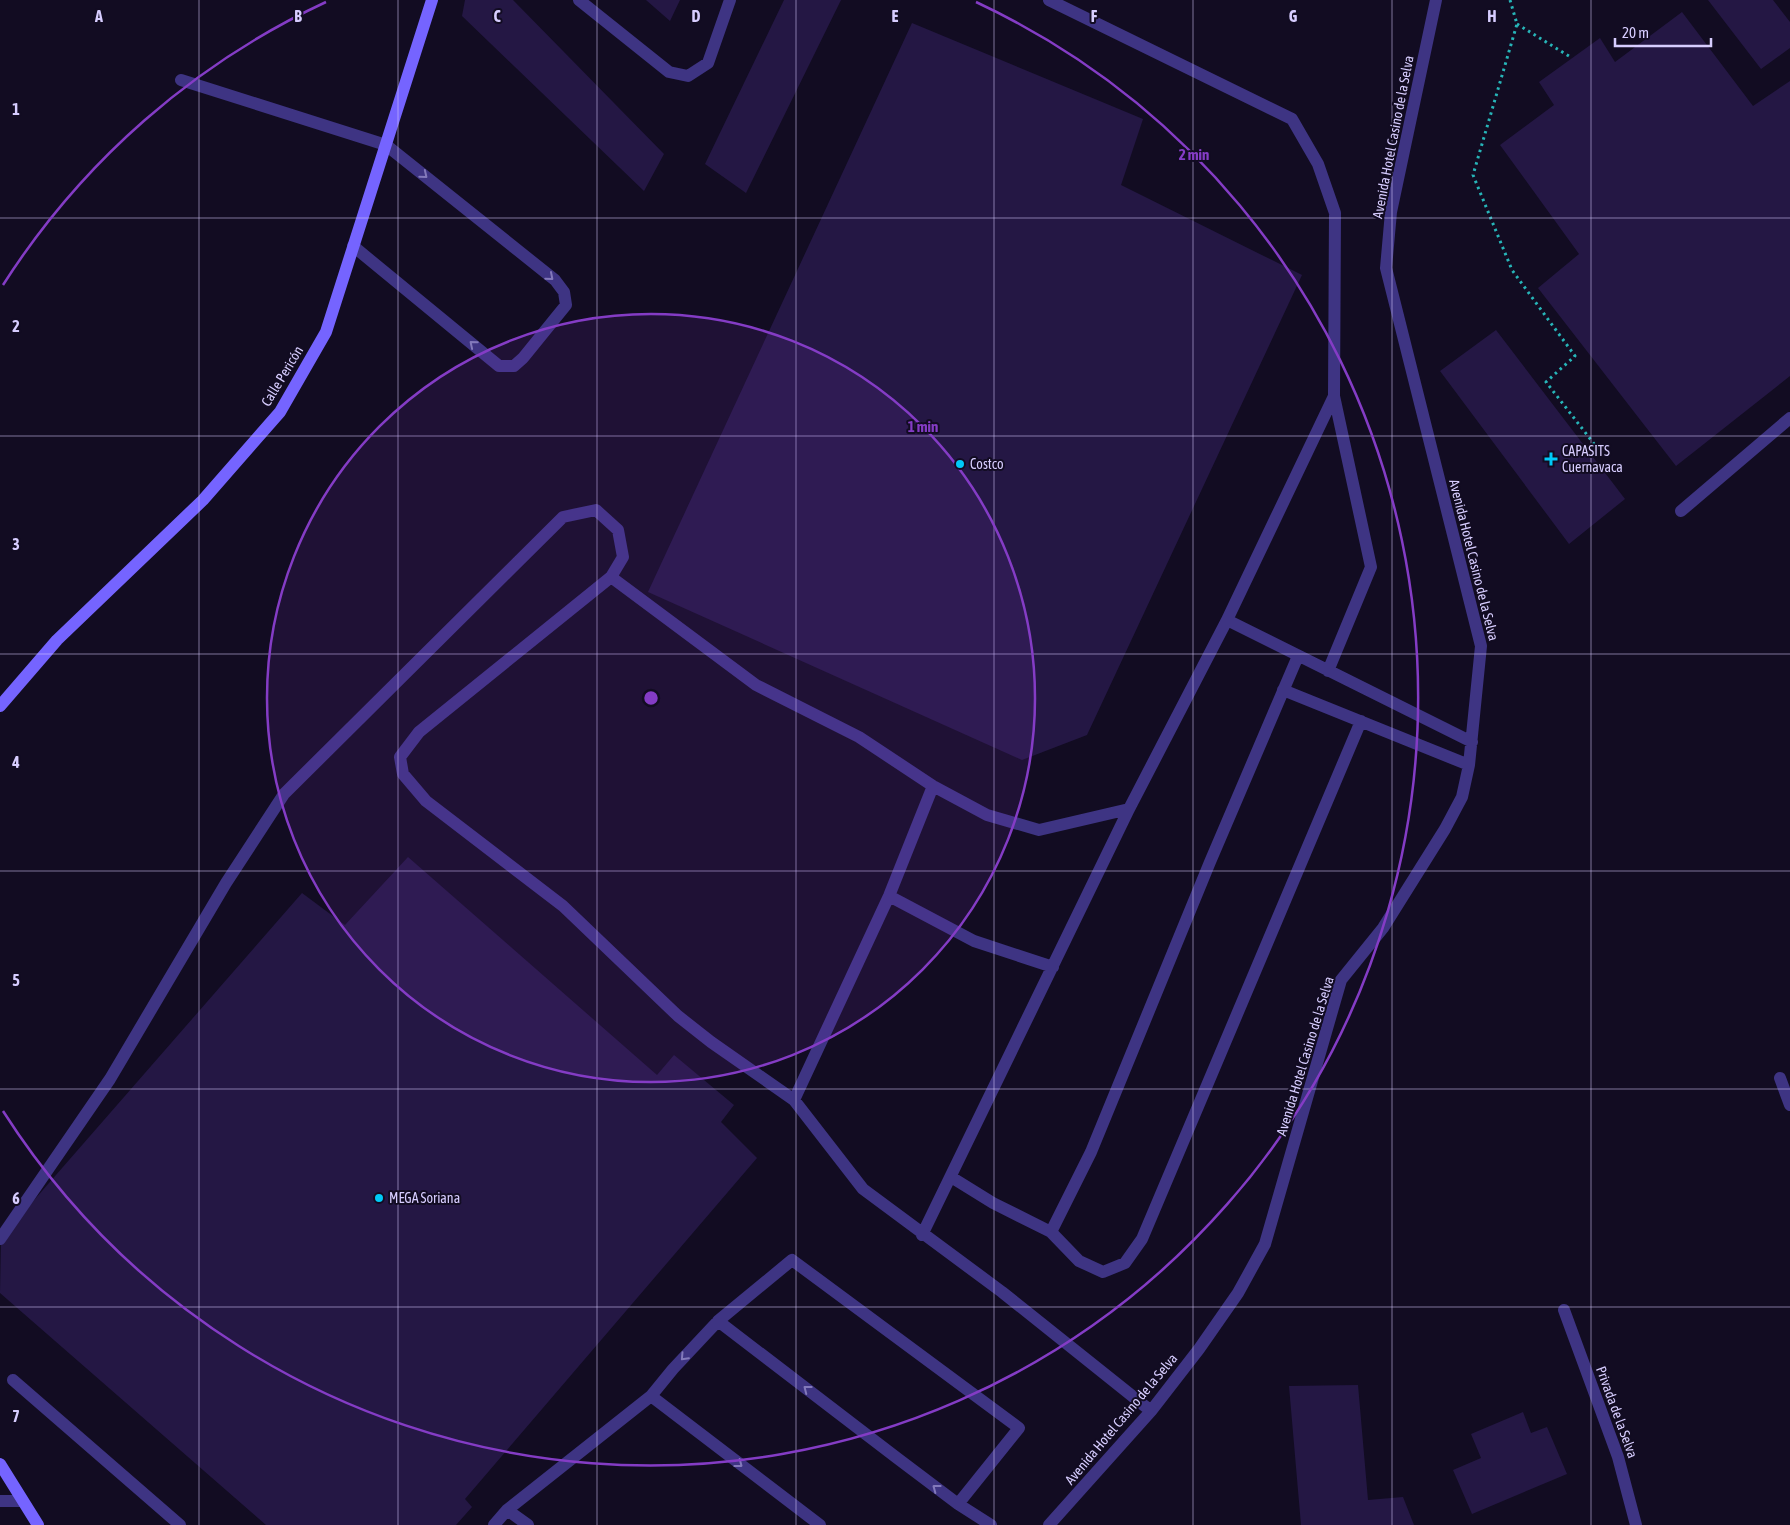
<svg xmlns="http://www.w3.org/2000/svg" width="1790" height="1525" font-family="'Asap Condensed',sans-serif">
  <style>
    .building { fill: #241744 }
    .lines { fill: none; stroke-linecap: round; stroke-linejoin: round }
    .path { stroke: #27b5b8; stroke-width: 3; stroke-dasharray: 2.5 4; stroke-linecap: butt }
    .lane { stroke: #3e3483; stroke-width: 12 }
    .street { stroke: #3e3483; stroke-width: 12 }
    .secondary { stroke: #7564ff; stroke-width: 12 }
    .oneway { stroke: #8379bb }
    .grid { fill: none; stroke: #d7cdff; stroke-width: 1; stroke-opacity: 0.55 }
    .ring { fill: none; stroke: #843cc5; stroke-width: 2.5 }
    .poi-dot { fill: #00caf8; stroke: #120c22; stroke-width: 2 }
    .labels { text-anchor: middle; dominant-baseline: central; stroke-width: 4; stroke-linejoin: round; paint-order: stroke }
    .street-label { font-size: 14px; fill: #d7cdff; stroke: #120c22 }
    .poi-label { font-size: 14px; fill: #d7cdff; stroke: #120c22; text-anchor: start }
    .grid-label { font-size: 16px; text-anchor: middle; font-weight: bold; fill: #d7cdff; stroke: #120c22; stroke-width: 4; stroke-linejoin: round; paint-order: stroke }
    .centre { fill: #843cc5; stroke: #120c22; stroke-width: 2.5 }
    .ring-label { font-size: 15px; text-anchor: middle; font-weight: bold; fill: #843cc5; stroke: #120c22; stroke-width: 4; stroke-linejoin: round; paint-order: stroke }
  </style>
  <rect width="100%" height="100%" fill="#120c22"/>
  <!-- building -->
  <path class="building" d="M465 0H513L664 154 644 191 462 16Z
    M646 0H680L670 21Z
    M784 0H841L746 193 705 164Z
    M1708 0H1773L1790 22V48L1761 69Z
    M1682 12 1753 106 1790 81V376L1676 466 1538 288 1579 254 1500 145 1554 105 1539 82 1600 38 1615 62Z
    M912 23 1143 119 1121 185 1302 275 1087 735 1022 760 648 592Z
    M1496 330 1625 499 1569 544 1440 371Z
    M408 857 657 1075 674 1055 734 1105 721 1122 757 1158 465 1499 472 1507 456 1525H266L0 1293 1 1238 302 893 345 925Z
    M1358 1385 1368 1500 1403 1497 1414 1525H1301L1289 1386Z
    M1523 1412 1531 1433 1547 1427 1567 1474 1472 1514 1453 1470 1481 1458 1471 1434Z"/>
  <g class="lines">
    <!-- path -->
    <path class="path" d="M1510 0 1517 24 1473 175 1512 270 1575 356 1546 382 1602 454
      M1517 24 1572 58"/>
    <!-- lane -->
    <path class="lane" d="M579 0 669 72 688 76 708 63 730 0
      M1049 0 1292 119 1318 164 1335 213 1334 396 1227 620 1472 742
      M353 246 499 366H514L523 358 566 305 564 292 555 280 386 145
      M1681 511 1790 418
      M611 577 756 685 859 737 933 786 987 815 1039 830 1129 809
      M1298 656 1210 862 1091 1152 1051 1232 1079 1261 1103 1272 1125 1263 1142 1239 1361 721
      M1328 671 1371 567 1334 396
      M1283 690 1469 765
      M889 896 974 941 1053 967
      M794 1100 889 896 933 786
      M951 1177 993 1203 1051 1232
      M922 1235 1129 809 1227 620
      M0 1239 110 1079 226 883 284 794 563 517 596 510 618 530 623 557 611 577 419 732 400 757 403 774 426 801 563 906 678 1016 711 1042 794 1100 863 1189 1002 1292 1151 1411
      M718 1321 792 1260 1019 1428 958 1504
      M13 1380 180 1525
      M507 1510 528 1525
      M494 1525 507 1510 651 1396
      M820 1525 651 1396 673 1369 718 1321 897 1458 958 1504 991 1525
      M1049 1525 1151 1411 1199 1349 1238 1293 1265 1244 1341 980 1383 928 1445 829 1462 797 1469 765 1481 646 1386 268 1391 212 1436 0"/>
    <!-- street -->
    <path class="street" d="M181 80 386 145
      M1780 1078 1790 1105
      M1564 1310 1618 1457 1636 1525
      M0 1501H21"/>
    <!-- secondary -->
    <path class="secondary" d="M0 706 57 640 203 500 280 412 326 332 432 0
      M0 1464 38 1525"/>
  </g>
  <!-- one-way arrows -->
  <defs><path id="oneway-chevron" d="M-2-3.5L2.5 0L-2 3.5" fill="none" stroke-width="1.6" stroke-linecap="round" stroke-linejoin="round" transform="scale(1.25)"/></defs>
  <g class="oneway">
    <use href="#oneway-chevron" transform="translate(424 175) rotate(39)"/>
    <use href="#oneway-chevron" transform="translate(550 277) rotate(41)"/>
    <use href="#oneway-chevron" transform="translate(473 344) rotate(-140)"/>
    <use href="#oneway-chevron" transform="translate(684 1357) rotate(133)"/>
    <use href="#oneway-chevron" transform="translate(807 1389) rotate(-142)"/>
    <use href="#oneway-chevron" transform="translate(739 1464) rotate(37)"/>
    <use href="#oneway-chevron" transform="translate(936 1488) rotate(-143)"/>
  </g>
  <!-- grid -->
  <path class="grid" d="M199 0V1525M398 0V1525M597 0V1525M796 0V1525M994 0V1525M1193 0V1525M1392 0V1525M1591 0V1525M0 218H1790M0 436H1790M0 654H1790M0 871H1790M0 1089H1790M0 1307H1790"/>
  <!-- distance rings -->
  <circle cx="651" cy="698" r="384" fill="#843cc5" fill-opacity=".12"/>
  <g class="ring">
    <circle cx="651" cy="698" r="384"/>
    <path d="M3 285A768 768 0 0 1 326 2M976 2A768 768 0 1 1 3 1111"/>
  </g>
  <!-- markers -->
  <g class="poi-dot">
    <path d="M1548.5 451.5h5v5h5v5h-5v5h-5v-5h-5v-5h5z"/>
    <circle cx="960" cy="464" r="5"/>
    <circle cx="379" cy="1198" r="5"/>
  </g>
  <g class="labels">
    <!-- street labels -->
    <g class="street-label">
      <text transform="translate(1393 137) rotate(-79)">Avenida Hotel Casino de la Selva</text>
      <text transform="translate(282 376) rotate(-59)">Calle Pericón</text>
      <text transform="translate(1474 560) rotate(76)">Avenida Hotel Casino de la Selva</text>
      <text transform="translate(1305 1056) rotate(-73)">Avenida Hotel Casino de la Selva</text>
      <text transform="translate(1617 1412) rotate(70)">Privada de la Selva</text>
      <text transform="translate(1121 1419) rotate(-50)">Avenida Hotel Casino de la Selva</text>
    </g>
    <!-- poi labels -->
    <g class="poi-label">
      <text x="1562" y="451">CAPASITS<tspan x="1562" dy="16">Cuernavaca</tspan></text>
      <text x="970" y="464">Costco</text>
      <text x="389" y="1198">MEGA Soriana</text>
    </g>
  </g>
  <g class="grid-label">
    <text x="99" y="22">A</text>
    <text x="298" y="22">B</text>
    <text x="497" y="22">C</text>
    <text x="696" y="22">D</text>
    <text x="895" y="22">E</text>
    <text x="1094" y="22">F</text>
    <text x="1293" y="22">G</text>
    <text x="1492" y="22">H</text>
    <text x="16" y="115">1</text>
    <text x="16" y="332">2</text>
    <text x="16" y="550">3</text>
    <text x="16" y="768">4</text>
    <text x="16" y="986">5</text>
    <text x="16" y="1204">6</text>
    <text x="16" y="1422">7</text>
  </g>
  <circle cx="651" cy="698" r="8" class="centre"/>
  <g class="ring-label">
    <text x="1194" y="160">2 min</text>
    <text x="923" y="432">1 min</text>
  </g>
  <!-- scale -->
  <path d="M1615 38v8h96v-8" fill="none" stroke="#d7cdff" stroke-width="2.5"/>
  <text x="1622" y="38" font-size="15" fill="#d7cdff" stroke="#120c22" stroke-width="4" paint-order="stroke">20 m</text>
</svg>
